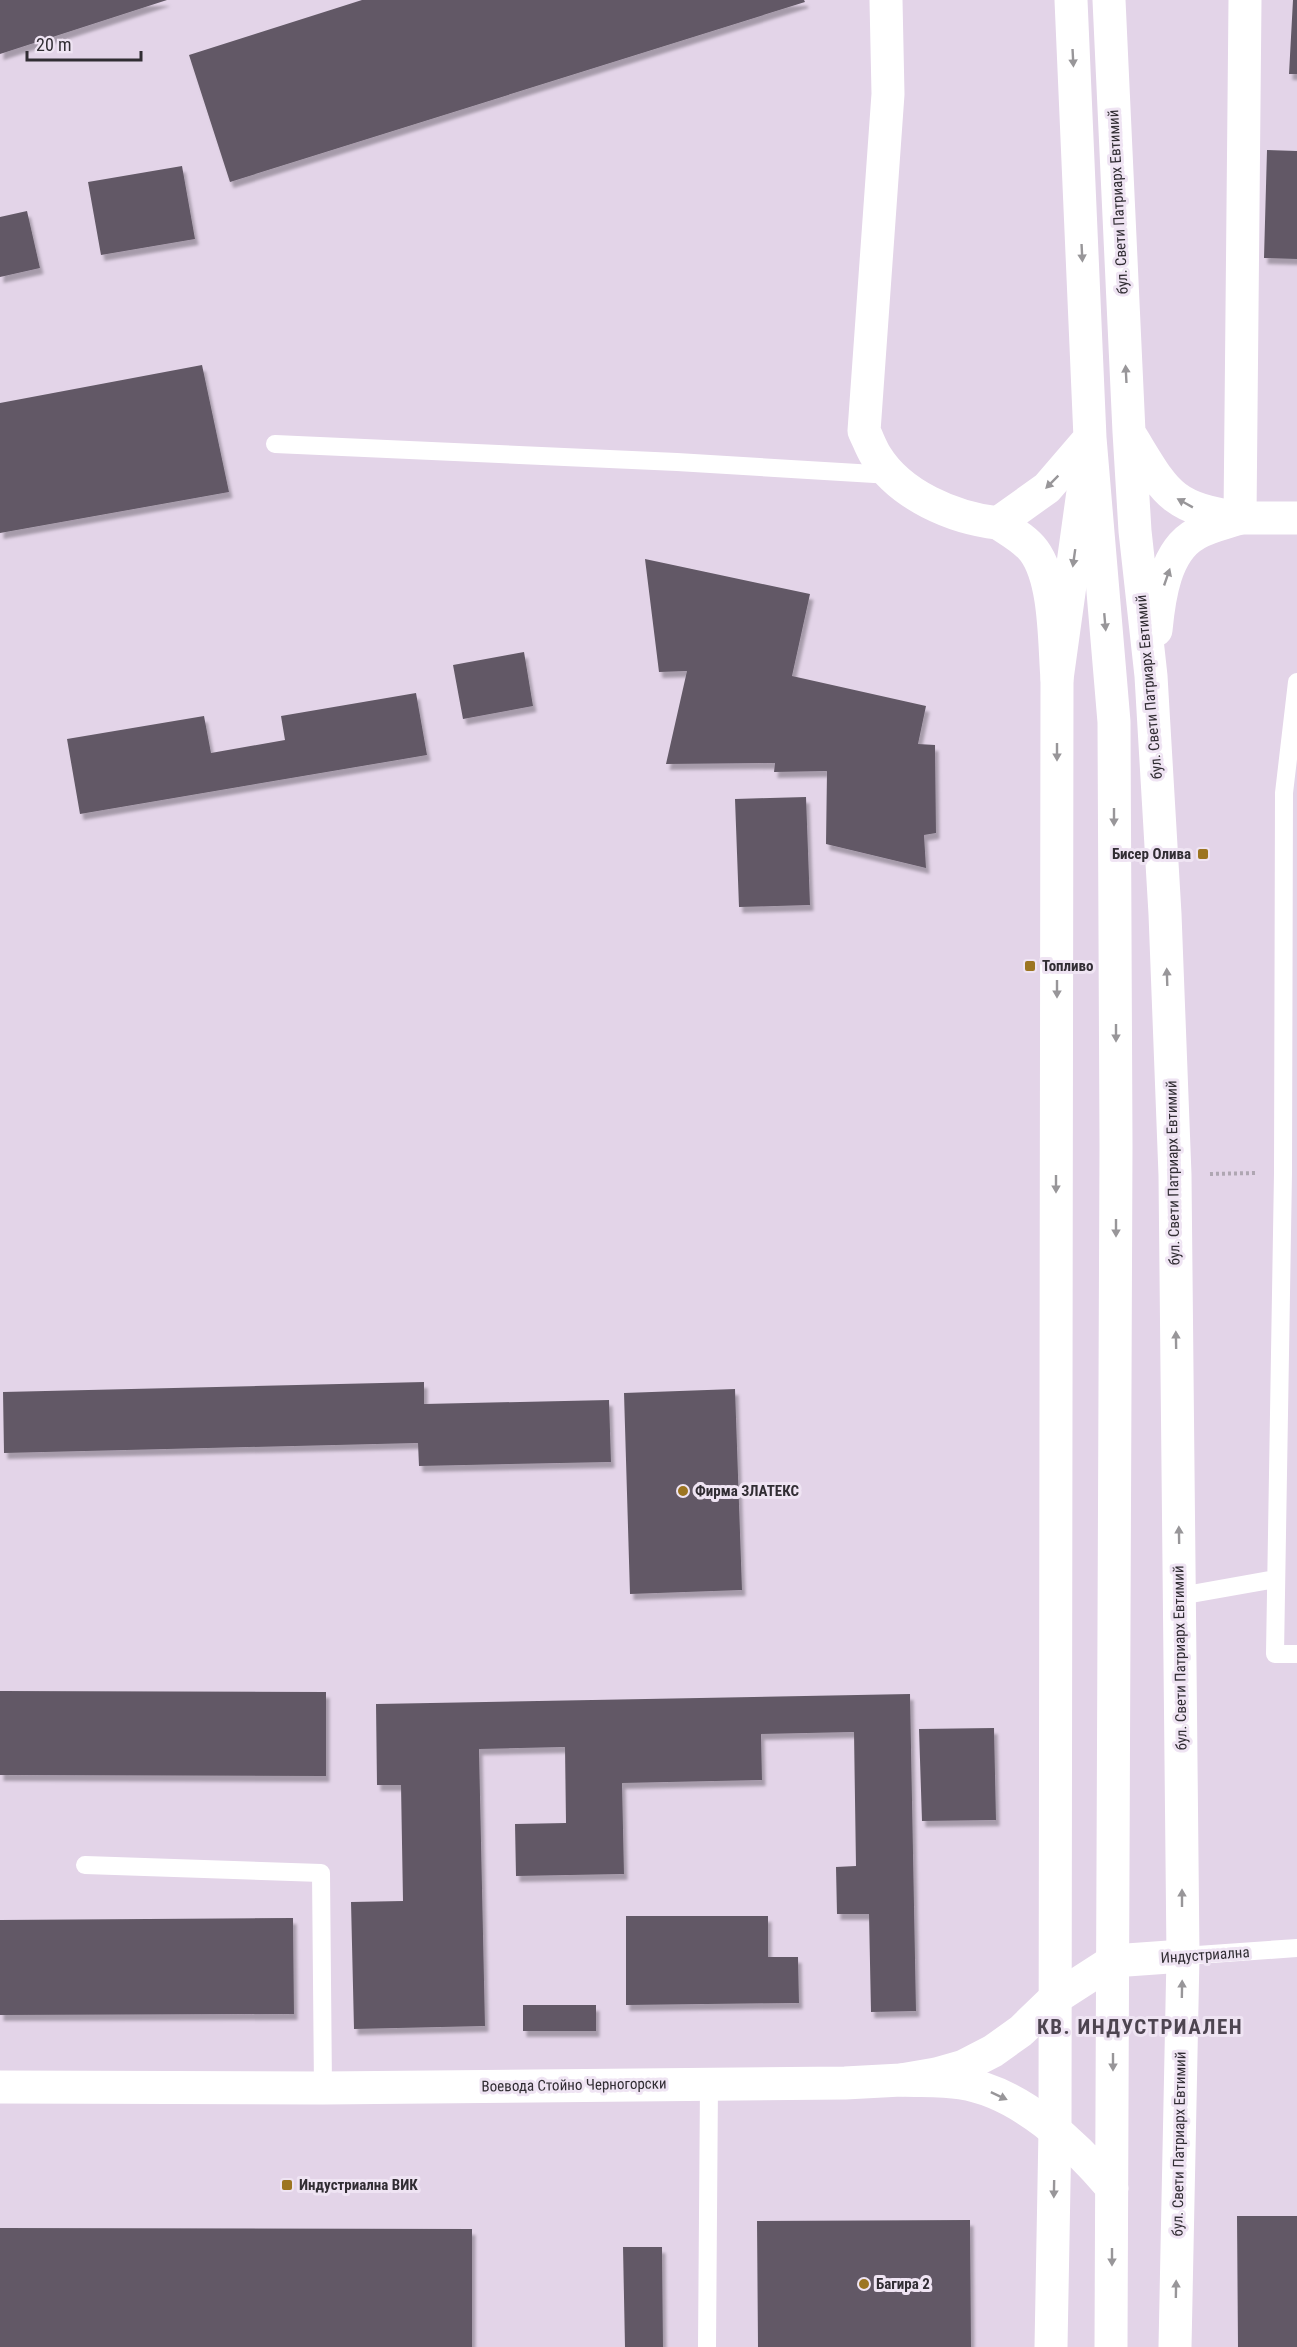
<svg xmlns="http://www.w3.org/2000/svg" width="1297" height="2347" font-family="'Roboto Condensed',sans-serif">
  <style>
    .built { fill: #e3d4e8 }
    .building { fill: #625966; filter: url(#shadow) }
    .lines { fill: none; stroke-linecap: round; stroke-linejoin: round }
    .path { stroke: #afa6b2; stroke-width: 4; stroke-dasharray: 3 3; stroke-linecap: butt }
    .lane { stroke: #fff; stroke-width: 18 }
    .street { stroke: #fff; stroke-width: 33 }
    .secondary { stroke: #fff; stroke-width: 33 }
    .primary { stroke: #fff; stroke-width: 33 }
    .oneway { fill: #989699 }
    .poi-dot { fill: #9c7521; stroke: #efe4f3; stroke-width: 2 }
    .labels { text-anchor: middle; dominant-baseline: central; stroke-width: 6; stroke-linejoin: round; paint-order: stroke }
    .street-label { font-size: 15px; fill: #312d33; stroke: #efe4f3 }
    .poi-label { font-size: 15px; font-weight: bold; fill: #312d33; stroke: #efe4f3; text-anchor: start }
    .district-label { font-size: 21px; font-weight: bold; letter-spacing: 1.5px; fill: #4e4551; stroke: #efe4f3 }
  </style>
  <defs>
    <filter id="shadow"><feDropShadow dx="3.5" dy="6" stdDeviation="1.5" flood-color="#0004"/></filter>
  </defs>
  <rect width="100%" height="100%" fill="#efe4f3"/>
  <!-- built -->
  <path class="built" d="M0 0H1297V2347H0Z"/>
  <!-- building -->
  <path class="building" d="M0 0H167L0 54Z
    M362 0H804L805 2 230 182 189 55Z
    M1293 0H1297V74H1289Z
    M1267 150 1297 151V259L1264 258Z
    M182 166 195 239 101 255 88 182Z
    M27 211 40 268 0 277V217Z
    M202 365 229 492 0 533V403Z
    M645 559 810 594 792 676 926 706 918 744 935 745 936 833 924 835 926 868 826 844 827 771 774 772 775 763 666 764 687 671 659 672Z
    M524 652 533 706 463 719 453 665Z
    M416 693 427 755 80 814 67 739 204 716 211 753 285 740 281 716Z
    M806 797 810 905 739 907 735 799Z
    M424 1382V1404L609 1400 611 1462 419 1466 418 1443 4 1453 3 1392Z
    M735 1389 742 1590 630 1594 624 1393Z
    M0 1691 326 1692V1776L0 1775Z
    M910 1694 916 2011 871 2012 869 1914H837L836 1867 856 1866 854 1732 761 1734 762 1780 622 1783 624 1874 516 1876 515 1824 566 1823 565 1747 479 1749 485 2026 354 2029 351 1902 403 1901 401 1785H377L376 1704Z
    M994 1728 996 1820 922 1821 919 1729Z
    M626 1916H768V1957H798L799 2003 626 2005Z
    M293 1918 294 2014 0 2015V1920Z
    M523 2005H596V2031H523Z
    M1237 2216H1297V2347H1238Z
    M970 2220 971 2347H758L757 2221Z
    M0 2228 472 2229V2347H0Z
    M623 2247H662L663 2347H625Z"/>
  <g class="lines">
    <!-- path -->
    <path class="path" d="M1210 1174 1256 1173"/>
    <!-- lane -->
    <path class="lane" d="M275 444 677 462 891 475
      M1297 682 1284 793 1283 1173 1275 1654H1297
      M1180 1596 1275 1579
      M85 1865 321 1873 323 2088
      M1183 1956 1297 1948
      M707 2347 709 2083"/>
    <!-- street -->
    <path class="street" d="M886 0 888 94 864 431C868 439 871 448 876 456 900 495 953 518 998 523
      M1245 0 1240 518H1297
      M1051 2347 1055 2130 1057 679 1086 470"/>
    <!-- secondary -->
    <path class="secondary" d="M0 2087 323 2088 845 2083 901 2080 936 2074 964 2066 993 2051 1021 2031 1054 1999 1113 1961 1183 1956"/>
    <!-- primary -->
    <path class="primary" d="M1071 0 1090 438 1114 722 1116 1146 1111 2347
      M1109 0 1129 432 1135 531 1151 676 1165 914 1175 1175 1183 1956 1175 2347
      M1131 436C1166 493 1170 508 1240 518
      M1156 630C1159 598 1165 551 1196 534 1209 526 1226 523 1240 518
      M1057 679C1054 643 1056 581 1034 551 1025 539 1010 531 998 523L1047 488 1090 438
      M901 2080C921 2081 942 2080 961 2083 1020 2092 1075 2144 1112 2188"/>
  </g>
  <!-- one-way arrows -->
  <defs><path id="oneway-solid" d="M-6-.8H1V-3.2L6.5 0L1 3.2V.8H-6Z" transform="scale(1.5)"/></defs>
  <g class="oneway">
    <use href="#oneway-solid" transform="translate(1073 58) rotate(87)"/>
    <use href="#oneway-solid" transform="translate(1082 253) rotate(87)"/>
    <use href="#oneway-solid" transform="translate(1126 374) rotate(-93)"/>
    <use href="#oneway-solid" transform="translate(1052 482) rotate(135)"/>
    <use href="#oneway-solid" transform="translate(1185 503) rotate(-151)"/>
    <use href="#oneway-solid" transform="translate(1074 558) rotate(98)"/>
    <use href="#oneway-solid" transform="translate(1167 577) rotate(-71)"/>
    <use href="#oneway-solid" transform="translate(1105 622) rotate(85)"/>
    <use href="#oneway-solid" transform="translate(1057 752) rotate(90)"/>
    <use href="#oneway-solid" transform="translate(1114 817) rotate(90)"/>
    <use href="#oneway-solid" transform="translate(1167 977) rotate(-92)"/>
    <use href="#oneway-solid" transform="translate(1057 989) rotate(90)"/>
    <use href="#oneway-solid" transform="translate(1116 1033) rotate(90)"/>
    <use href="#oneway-solid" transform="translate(1056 1184) rotate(90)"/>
    <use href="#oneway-solid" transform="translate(1116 1228) rotate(90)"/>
    <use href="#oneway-solid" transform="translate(1176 1340) rotate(-91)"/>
    <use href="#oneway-solid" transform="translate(1179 1535) rotate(-91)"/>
    <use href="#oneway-solid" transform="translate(1182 1898) rotate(-90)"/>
    <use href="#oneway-solid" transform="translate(1182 1989) rotate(-89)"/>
    <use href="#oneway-solid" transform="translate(1113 2062) rotate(90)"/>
    <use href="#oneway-solid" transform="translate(999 2096) rotate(25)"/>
    <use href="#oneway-solid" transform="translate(1054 2189) rotate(91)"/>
    <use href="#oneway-solid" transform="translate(1112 2257) rotate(90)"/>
    <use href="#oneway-solid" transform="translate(1176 2289) rotate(-89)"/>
  </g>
  <!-- markers -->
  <g class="poi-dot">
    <rect x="1197" y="848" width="12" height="12" rx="3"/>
    <rect x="1024" y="960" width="12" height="12" rx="3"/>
    <circle cx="683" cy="1491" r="6"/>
    <rect x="281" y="2179" width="12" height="12" rx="3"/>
    <circle cx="864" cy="2284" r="6"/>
  </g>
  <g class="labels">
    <!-- street labels -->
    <g class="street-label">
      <text transform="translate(1118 202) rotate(-93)">бул. Свети Патриарх Евтимий</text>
      <text transform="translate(1149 687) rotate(-95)">бул. Свети Патриарх Евтимий</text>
      <text transform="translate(1173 1173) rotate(-91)">бул. Свети Патриарх Евтимий</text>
      <text transform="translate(1180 1658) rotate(-91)">бул. Свети Патриарх Евтимий</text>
      <text transform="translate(1205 1955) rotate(-4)">Индустриална</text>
      <text transform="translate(574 2085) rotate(-1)">Воевода Стойно Черногорски</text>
      <text transform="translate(1179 2144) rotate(-89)">бул. Свети Патриарх Евтимий</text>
    </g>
    <!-- poi labels -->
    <g class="poi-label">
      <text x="1191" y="854" text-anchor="end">Бисер Олива</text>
      <text x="1042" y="966">Топливо</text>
      <text x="695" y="1491">Фирма ЗЛАТЕКС</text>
      <text x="299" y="2185">Индустриална ВИК</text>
      <text x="876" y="2284">Багира 2</text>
    </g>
    <!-- district labels -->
    <g class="district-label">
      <text x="1140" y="2027">КВ. ИНДУСТРИАЛЕН</text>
    </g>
  </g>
  <!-- scale -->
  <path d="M27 51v9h114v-9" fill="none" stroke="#312d33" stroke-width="3"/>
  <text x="36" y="51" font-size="18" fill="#312d33" stroke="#efe4f3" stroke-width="4.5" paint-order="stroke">20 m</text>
</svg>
